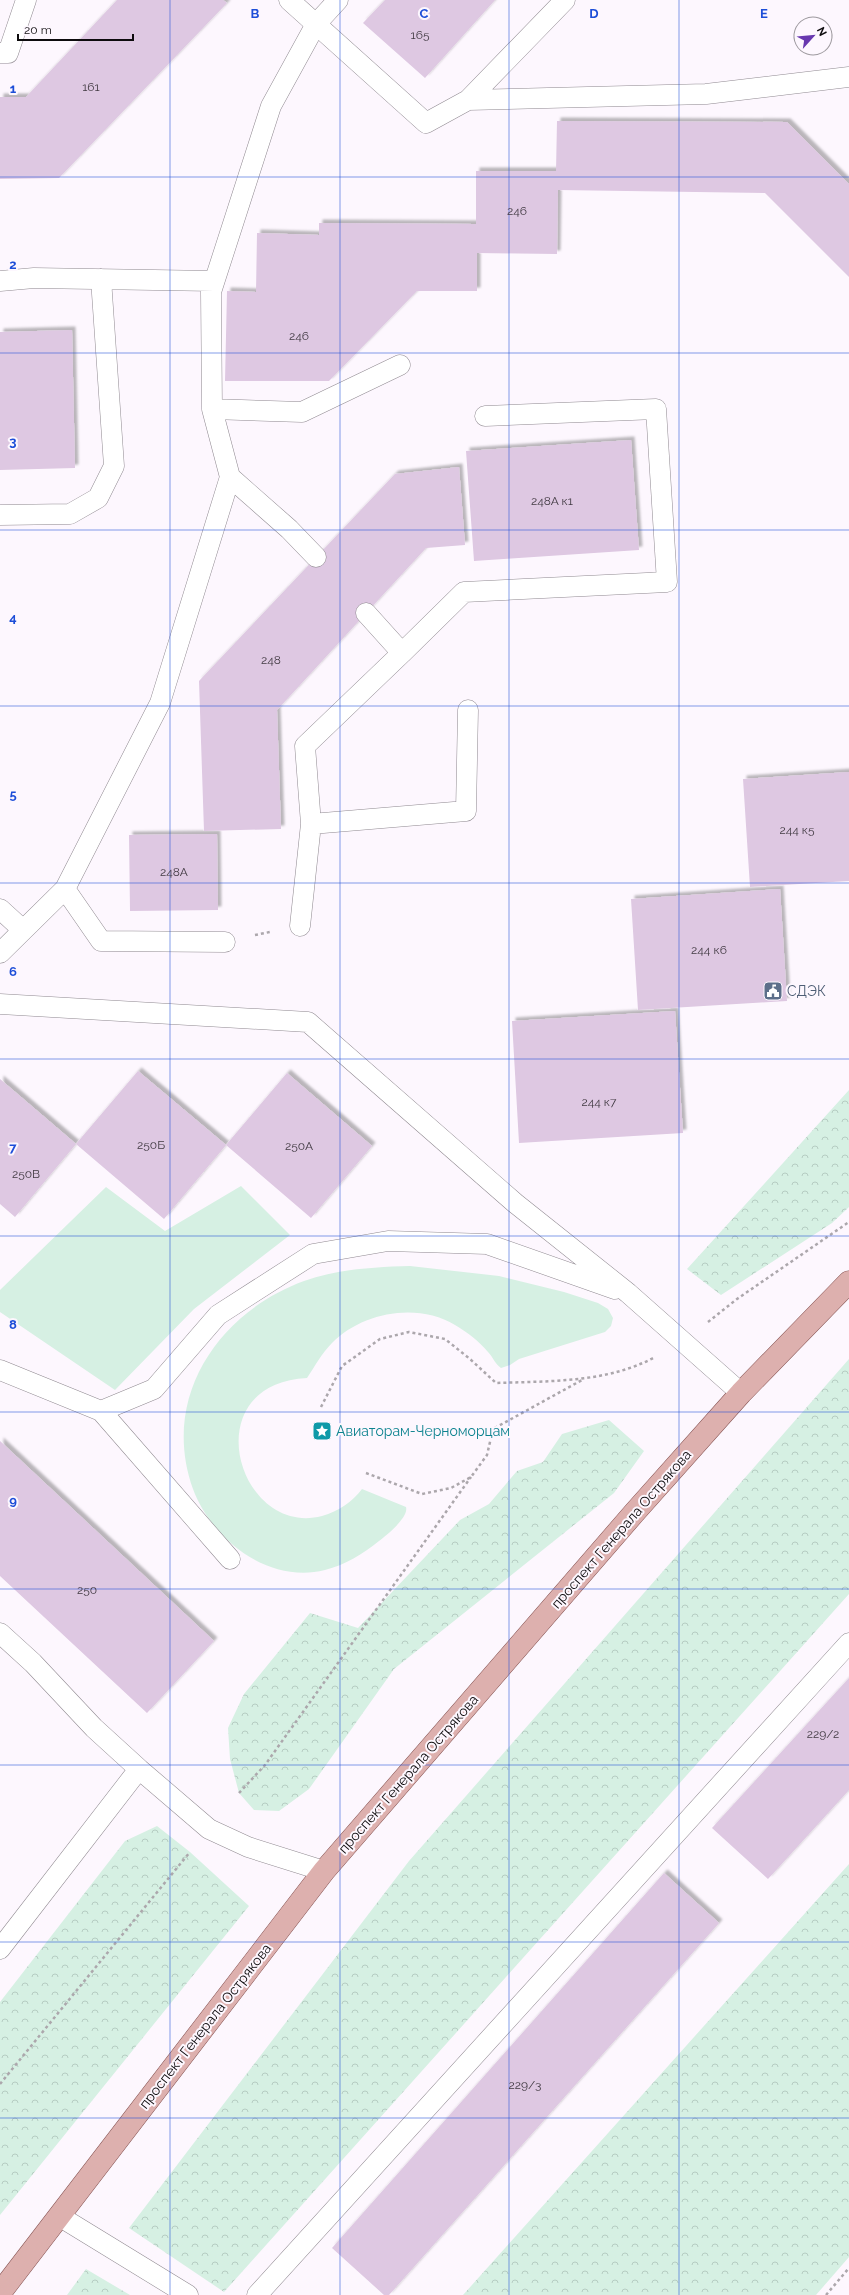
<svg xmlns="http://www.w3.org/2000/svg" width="849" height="2295" font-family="Raleway,sans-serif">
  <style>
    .green { fill: #d6f0e3 }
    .forest { fill: url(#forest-crowns) }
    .building { fill: #dec8e2; filter: url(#shadow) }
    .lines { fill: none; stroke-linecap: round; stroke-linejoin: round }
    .service-casing { stroke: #908a91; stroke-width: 21 }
    .primary-casing { stroke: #865453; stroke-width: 23 }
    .path { stroke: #aca7ac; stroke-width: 2.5; stroke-dasharray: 3 3; stroke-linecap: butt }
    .service { stroke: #fff; stroke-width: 20 }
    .primary { stroke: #ddb0ae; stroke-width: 22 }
    .grid { fill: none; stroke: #1d4ed8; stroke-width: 1; stroke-opacity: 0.55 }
    .labels { text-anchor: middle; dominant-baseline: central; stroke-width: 4; stroke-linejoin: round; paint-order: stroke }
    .number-label { font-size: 12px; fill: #413a42 }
    .service-label { font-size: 14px; fill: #4e5e75; stroke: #fdf7fe; text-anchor: start }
    .culture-label { font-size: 14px; fill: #0d838f; stroke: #fdf7fe; text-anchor: start }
    .street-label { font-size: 14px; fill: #0d0b0d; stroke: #fdf7fe }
    .grid-label { font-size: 13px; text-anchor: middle; font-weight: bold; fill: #1d4ed8; stroke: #fdf7fe; stroke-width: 4; stroke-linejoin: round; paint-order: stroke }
  </style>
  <defs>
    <pattern id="forest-crowns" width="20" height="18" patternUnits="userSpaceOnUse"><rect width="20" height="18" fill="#d6f0e3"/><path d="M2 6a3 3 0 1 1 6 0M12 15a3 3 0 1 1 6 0" fill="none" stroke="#b6ccc2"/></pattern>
    <filter id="shadow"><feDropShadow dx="3.5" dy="-3.5" stdDeviation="1" flood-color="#0004"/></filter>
  </defs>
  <rect width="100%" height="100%" fill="#fdf7fe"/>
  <!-- green -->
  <path class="green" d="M241 1186 290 1235 194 1309 115 1390 0 1312V1290L106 1187 165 1231Z
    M410 1266 499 1276 564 1292 598 1303 608 1309 613 1318 611 1326 605 1332 519 1359 510 1365 501 1368C495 1364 493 1357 488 1352 479 1341 467 1332 455 1325 418 1302 362 1312 332 1343 322 1353 315 1366 307 1378 193 1384 238 1538 322 1516 339 1511 352 1502 362 1489L406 1507C409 1517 387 1535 379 1541 363 1554 345 1565 325 1570 268 1584 212 1540 193 1489 160 1397 219 1312 304 1281 338 1269 375 1267 410 1266Z"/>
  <!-- forest -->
  <path class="forest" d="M849 1090V1207L832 1223 721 1295 687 1269Z
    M849 1359V1594L224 2292 129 2228 409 1861Z
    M609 1420 644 1451 614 1493 394 1669 309 1789 279 1811 254 1810 239 1793 230 1759 228 1728 244 1694 310 1613 358 1628 460 1520 489 1504 517 1471 543 1462 562 1434Z
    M157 1826 190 1852 249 1906 0 2215V2002L125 1841Z
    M849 1864V2257L816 2295H463Z
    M86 2269 130 2295H67Z"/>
  <!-- building -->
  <path class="building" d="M117 0H223L227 3 59 178 0 179V97H26Z
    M385 0H495L425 78 363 23Z
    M557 121 787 122 849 184V277L765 193 558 190 557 254 477 253V291H417L329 381H225L227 291 256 292 257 233 319 235V223L476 224V171H556Z
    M72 330 75 468 0 470V332Z
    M631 440 639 550 474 561 466 451Z
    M459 467 465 545 426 548 277 710 281 829 204 831 199 681 395 474Z
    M849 772V881L750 887 743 779Z
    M217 834 218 910 130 911 129 835Z
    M780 889 787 1001 638 1010 631 899Z
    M675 1011 683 1133 519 1143 512 1021Z
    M138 1071 226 1145 164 1219 76 1144Z
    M287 1073 372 1146 311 1218 226 1145Z
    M0 1079 76 1144 15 1217 0 1204Z
    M0 1441 214 1641 147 1713 0 1576Z
    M849 1678V1790L768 1879 712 1828Z
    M664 1873 719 1923 389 2295H384L332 2248Z"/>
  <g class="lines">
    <defs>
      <path id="service" d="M289 0 426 123 468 100 565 0
        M0 53H8L26 0
        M468 100 706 94 849 77
        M0 281 34 278 214 281
        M212 409 302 412 400 365
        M230 477 289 529 316 557
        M0 515 70 514 98 498 114 466 101 279
        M366 613 402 653 464 592 667 582 656 409 485 416
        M402 653 305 746 311 824 466 811 468 710
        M0 909 23 930
        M300 926 311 824
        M225 942 101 941 65 889 160 703 230 477 212 409 211 292 271 106 316 24 338 0
        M0 953 65 889
        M0 1004 308 1022 515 1203 628 1293 741 1393
        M0 1370 101 1411 154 1389 218 1315 313 1254 388 1241 487 1244 615 1289
        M101 1411 230 1559
        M0 1633 33 1663 94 1728 139 1769
        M0 1949 139 1769 209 1829 248 1847 324 1871
        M59 2216 188 2295
        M257 2295 849 1643"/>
      <path id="primary" d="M0 2293 324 1871 634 1513 741 1393 849 1282"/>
    </defs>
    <!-- service casing -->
    <use href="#service" class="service-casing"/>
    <!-- primary casing -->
    <use href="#primary" class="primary-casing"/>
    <!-- path -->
    <path class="path" d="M255 935 270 932
      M708 1322 737 1299 849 1222
      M321 1407 342 1366 380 1339 409 1332 445 1339 470 1359 496 1383C550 1381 607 1383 655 1357
      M366 1473 422 1494 451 1488 471 1477 487 1455 493 1429 582 1380
      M239 1793 265 1765 471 1477
      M0 2084 190 1852
      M826 2295 849 2268"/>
    <!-- service -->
    <use href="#service" class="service"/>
    <!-- primary -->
    <use href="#primary" class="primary"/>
  </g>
  <!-- grid -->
  <path class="grid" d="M170 0V2295M340 0V2295M509 0V2295M679 0V2295M0 177H849M0 353H849M0 530H849M0 706H849M0 883H849M0 1059H849M0 1236H849M0 1412H849M0 1589H849M0 1765H849M0 1942H849M0 2118H849"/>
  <!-- icons -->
  <defs>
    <symbol id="civic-square" viewBox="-11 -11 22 22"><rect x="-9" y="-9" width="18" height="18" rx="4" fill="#5c6f8a" stroke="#fdf7fe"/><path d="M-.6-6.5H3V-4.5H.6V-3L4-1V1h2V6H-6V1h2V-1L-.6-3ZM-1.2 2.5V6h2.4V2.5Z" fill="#fff"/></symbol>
    <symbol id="sight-square" viewBox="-11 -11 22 22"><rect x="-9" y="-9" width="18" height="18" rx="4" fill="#0f9aa8" stroke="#fdf7fe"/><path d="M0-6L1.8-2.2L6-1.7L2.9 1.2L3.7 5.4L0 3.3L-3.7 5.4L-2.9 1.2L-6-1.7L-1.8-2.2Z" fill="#fff"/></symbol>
  </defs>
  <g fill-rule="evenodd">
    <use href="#civic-square" x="762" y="980" width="22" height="22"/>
    <use href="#sight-square" x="311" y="1420" width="22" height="22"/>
  </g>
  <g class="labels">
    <!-- number labels -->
    <g class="number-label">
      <text x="420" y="35">165</text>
      <text x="91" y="87">161</text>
      <text x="517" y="211">246</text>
      <text x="299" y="336">246</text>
      <text x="552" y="501">248А к1</text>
      <text x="271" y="660">248</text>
      <text x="797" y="830">244 к5</text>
      <text x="174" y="872">248А</text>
      <text x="709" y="950">244 к6</text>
      <text x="599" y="1102">244 к7</text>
      <text x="151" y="1145">250Б</text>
      <text x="299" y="1146">250А</text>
      <text x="26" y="1174">250В</text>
      <text x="87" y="1590">250</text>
      <text x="823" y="1734">229/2</text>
      <text x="525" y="2085">229/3</text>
    </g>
    <!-- service labels -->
    <g class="service-label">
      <text x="787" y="991">СДЭК</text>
    </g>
    <!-- culture labels -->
    <g class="culture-label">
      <text x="336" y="1431">Авиаторам-Черноморцам</text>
    </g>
    <!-- street labels -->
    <g class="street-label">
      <text transform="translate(621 1529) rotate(-49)">проспект Генерала Острякова</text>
      <text transform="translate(408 1774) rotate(-49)">проспект Генерала Острякова</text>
      <text transform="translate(205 2026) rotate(-52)">проспект Генерала Острякова</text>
    </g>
  </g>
  <g class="grid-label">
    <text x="255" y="18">B</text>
    <text x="424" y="18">C</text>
    <text x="594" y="18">D</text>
    <text x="764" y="18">E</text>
    <text x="13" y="93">1</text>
    <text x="13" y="269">2</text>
    <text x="13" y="446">3</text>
    <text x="13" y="622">4</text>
    <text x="13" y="799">5</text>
    <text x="13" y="976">6</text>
    <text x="13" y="1152">7</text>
    <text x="13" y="1329">8</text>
    <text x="13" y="1505">9</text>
  </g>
  <!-- north arrow -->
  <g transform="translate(813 36) rotate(63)"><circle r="19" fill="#fdf7fe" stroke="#9d999e"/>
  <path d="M0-3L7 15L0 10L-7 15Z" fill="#6838af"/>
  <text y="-6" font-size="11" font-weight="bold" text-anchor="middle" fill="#0d0b0d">N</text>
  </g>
  <!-- scale -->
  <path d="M18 34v6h115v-6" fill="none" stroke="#0d0b0d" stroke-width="2"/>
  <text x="24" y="34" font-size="12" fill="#0d0b0d" stroke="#fdf7fe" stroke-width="3" paint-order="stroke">20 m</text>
</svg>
